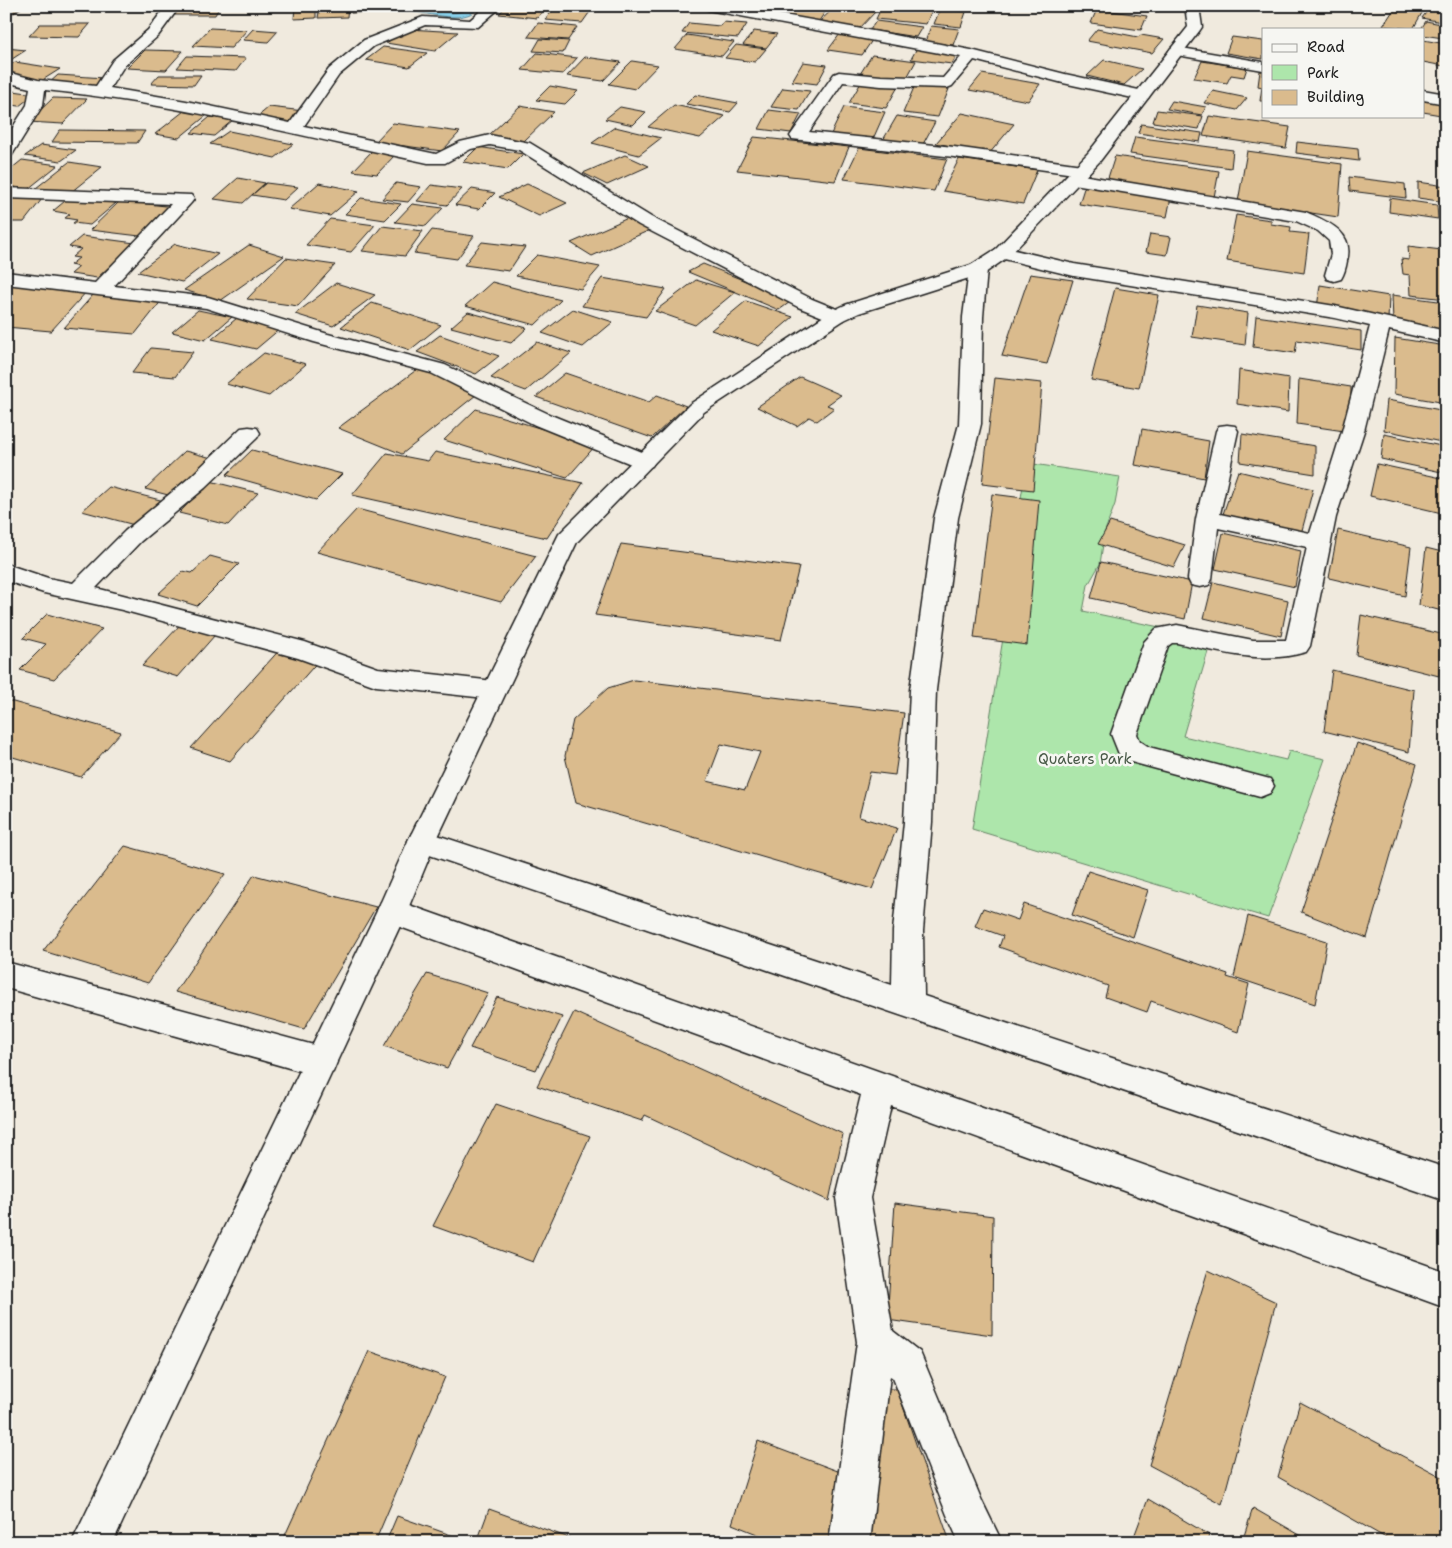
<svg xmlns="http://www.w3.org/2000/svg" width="1452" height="1548" font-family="'Shantell Sans',sans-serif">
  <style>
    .green { fill: #ade6ab; stroke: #648164 }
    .water { fill: #88d0ea; stroke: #5d8898 }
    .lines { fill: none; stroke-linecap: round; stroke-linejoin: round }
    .shore { stroke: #47646e; stroke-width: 1 }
    .building { fill: #dabb8d; stroke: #1c1c1c; fill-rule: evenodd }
    .minor-casing { stroke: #1c1c1c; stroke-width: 3 }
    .major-casing { stroke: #1c1c1c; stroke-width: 3 }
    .minor { fill: #f6f6f2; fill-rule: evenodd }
    .major { fill: #f6f6f2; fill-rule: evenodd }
    .labels { text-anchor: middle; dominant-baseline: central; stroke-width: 5; stroke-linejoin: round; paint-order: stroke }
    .park-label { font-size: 15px; fill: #485947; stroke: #f6f6f2 }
  </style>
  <rect width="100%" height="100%" fill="#f0eade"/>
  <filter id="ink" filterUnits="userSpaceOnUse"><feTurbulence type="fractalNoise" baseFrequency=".02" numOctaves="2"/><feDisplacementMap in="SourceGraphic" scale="10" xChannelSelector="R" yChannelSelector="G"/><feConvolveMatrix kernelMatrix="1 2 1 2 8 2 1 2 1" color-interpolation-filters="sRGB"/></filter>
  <g filter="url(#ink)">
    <!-- green -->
    <path class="green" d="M1027 463 1120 477 1115 504 1105 531 1100 564 1088 585 1083 611 1212 638 1183 736 1286 760 1289 751 1325 759 1268 918 972 829 1019 540 1018 515Z"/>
    <!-- water -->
    <path class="water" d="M416 6H480C466 25 435 14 414 12Z"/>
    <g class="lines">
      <!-- shore -->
      <path class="shore" d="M421 7C436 11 460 17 473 6"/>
    </g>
    <!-- building -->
    <path class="building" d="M6 6H24L6 18Z
      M179 6H220L215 15H174Z
      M295 6H316V18L294 19Z
      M320 6H348L347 17 318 18Z
      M351 6H374L373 12 351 13Z
      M379 6H420L419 10 378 12Z
      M506 6H548L537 18 499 14Z
      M556 6H594L582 23 545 20Z
      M740 6H785L781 13 738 9Z
      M792 6H829L819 21 784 17Z
      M836 6H844L876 11 859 29 819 22Z
      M882 6H896L932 10 926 24 876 19Z
      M942 6H967L966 10 942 8Z
      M1396 6 1423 11 1413 29 1383 26Z
      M1413 6H1446V7L1442 12Z
      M940 9 966 12 961 27 934 24Z
      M1097 9 1147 16 1141 30 1091 23Z
      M1428 10 1446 14V23L1422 18Z
      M876 21 922 27 916 37 870 30Z
      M1426 21 1446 25V33L1443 38 1423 35V29H1421Z
      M723 22 747 24 738 38 682 33 689 23 720 26Z
      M538 23 577 27 568 40 528 37Z
      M40 24H90L79 37 29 36Z
      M931 26 959 29 953 45 925 42Z
      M210 28 247 30 231 48 193 46Z
      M253 29 278 31 268 42 243 40Z
      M408 29 458 32 435 51 386 43Z
      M1097 29 1138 37 1141 35 1164 39 1152 53 1087 41Z
      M754 31 777 34 766 48 743 45Z
      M840 34 873 39 862 55 828 50Z
      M687 35 734 42 722 56 675 49Z
      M1232 37 1263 41V59L1226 53Z
      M540 39 569 41 563 53 533 51Z
      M1423 40 1446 44 1444 66 1423 62Z
      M736 45 766 49 755 62 725 58Z
      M383 47 427 53 409 67 366 60Z
      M6 48 26 50 6 63Z
      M917 48 958 53 952 64 911 59Z
      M145 50 183 51 166 70 127 68Z
      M537 53 577 58 563 74 522 70Z
      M872 55 916 61 905 81 860 74Z
      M187 56 246 58 236 71 177 68Z
      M585 57 621 62 603 81 567 76Z
      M1104 60 1142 69 1124 85 1087 76Z
      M632 61 658 65 635 89 609 84Z
      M1202 61 1247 68 1244 77 1231 75 1227 83 1194 78Z
      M15 62 60 69 41 81 6 75V67Z
      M803 62 827 65 817 84 792 81Z
      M1260 71H1263V101H1260L1262 87 1258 86Z
      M982 74 1040 84 1028 101 969 90Z
      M58 75 105 78 95 87 48 84Z
      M159 75H201L194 85 151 84Z
      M862 81 899 85 886 108 849 103Z
      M915 85 949 89 938 117 903 113Z
      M550 86 578 91 565 104 536 100Z
      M783 88 810 91 799 110 771 107Z
      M6 90 35 94 19 106 6 104Z
      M1213 91 1247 98 1237 110 1204 103Z
      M695 95 738 103 730 112 686 104Z
      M1423 97 1443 100 1441 115 1423 112Z
      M53 98 87 99 63 124 28 122Z
      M1172 101 1206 107 1202 115 1167 109Z
      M674 105 725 116 700 138 648 127Z
      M520 106 554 112 524 141 489 135Z
      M269 107 304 111 291 123 256 118Z
      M620 107 646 112 633 125 605 119Z
      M844 107 885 112 873 139 831 134Z
      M769 110 801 114 791 133 759 129Z
      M1157 110 1203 116 1199 129 1153 122Z
      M184 111 207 115 179 138 155 134Z
      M962 113 1014 124 989 154 936 143Z
      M897 116 935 122 922 146 883 140Z
      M1209 116 1290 127 1286 148 1203 136Z
      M210 117 233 120 214 136 191 133Z
      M393 123 460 132 442 151 375 142Z
      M1141 124 1202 133 1200 142 1138 133Z
      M615 127 661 138 639 155 592 143Z
      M60 130 145 131 137 143 52 142Z
      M229 131 293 144 275 158 210 144Z
      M754 137 849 147 835 181 737 170Z
      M1135 137 1233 150 1231 168 1130 154Z
      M1297 142 1358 149 1359 161 1296 153Z
      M41 145 76 150 61 161 25 156Z
      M478 147 523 154 508 169 463 162Z
      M859 148 947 159 934 191 844 179Z
      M372 151 395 155 377 174 353 171Z
      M1247 151 1342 164 1338 217 1238 202Z
      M625 155 649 166 607 185 583 173Z
      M1115 156 1219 171 1214 197 1107 181Z
      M959 159 1037 170 1023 204 943 191Z
      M22 160 58 165 28 189 6 186V173Z
      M69 162 102 167 71 192 36 188Z
      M1349 177 1405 184 1406 198 1350 191Z
      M238 178 265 183 243 203 214 199Z
      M1418 182 1446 186V202L1418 198Z
      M266 183 298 187 284 200 252 195Z
      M319 183 359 191 330 216 289 209Z
      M396 183 421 187 408 202 382 199Z
      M527 184 567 203 539 216 499 197Z
      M431 185 462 189 447 205 417 201Z
      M1085 185 1171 197 1167 217 1079 204Z
      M472 189 495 193 479 209 455 205Z
      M71 196 116 203 90 225 73 223 77 220 65 218 70 214 53 211Z
      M6 198 42 199 24 222H6Z
      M361 198 401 204 385 220 345 214Z
      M1390 198 1437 205 1438 219 1389 212Z
      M120 201 175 207 148 237 90 230Z
      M412 204 443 208 426 226 395 222Z
      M1236 215 1271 220V224L1291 227 1290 232 1309 234 1304 273 1227 261Z
      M628 218 650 230 592 256 571 243Z
      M330 219 375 225 351 252 306 245Z
      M382 226 423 231 405 256 362 251Z
      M432 230 474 236 457 259 414 253Z
      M1150 234 1171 237 1167 255 1146 252Z
      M82 236 135 243 97 278 71 274 79 267 70 265 79 258 72 257 81 249 69 247Z
      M482 242 525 247 509 271 464 265Z
      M175 244 218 254 182 282 138 272Z
      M249 245 284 256 220 301 184 290Z
      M1408 246 1442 250 1446 299 1411 295 1410 275 1403 274 1401 259 1409 260Z
      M537 255 600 267 581 289 516 276Z
      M286 258 335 265 298 306 247 299Z
      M703 264 793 300 779 310 688 272Z
      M1030 274 1073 280 1047 364 1002 356Z
      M602 278 666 289 646 317 582 306Z
      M696 280 735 292 695 325 655 311Z
      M492 282 561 300 535 325 465 306Z
      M12 283 88 290 51 331 6 327V289Z
      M336 283 375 295 333 326 295 314Z
      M1320 285 1389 296 1388 320 1317 308Z
      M1115 288 1159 295 1139 388 1091 380Z
      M93 295 162 300 135 334 64 328Z
      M1392 295 1446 302V330L1393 322Z
      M746 301 793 317 759 346 711 330Z
      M372 303 441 325 410 350 341 327Z
      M1197 305 1248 313 1245 345 1192 337Z
      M573 309 613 322 583 347 542 333Z
      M198 310 232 317 205 340 172 332Z
      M468 312 527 328 511 343 451 327Z
      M1256 316 1361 331V350L1297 340 1295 353 1253 347Z
      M237 318 281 328 256 349 212 339Z
      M440 335 499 356 476 374 417 352Z
      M1395 338 1446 346V403L1394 394Z
      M537 342 571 353 526 391 491 378Z
      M151 348 193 352 175 377 132 373Z
      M264 353 306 364 269 396 226 384Z
      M419 368 481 391 402 454 338 428Z
      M1239 370 1289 378 1288 412 1237 404Z
      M565 373 649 402 657 395 686 406 652 438 536 397Z
      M800 377 841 395 827 405 834 408 817 421 809 417 797 426 757 407Z
      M995 378 1042 383 1033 490 982 484Z
      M1299 379 1351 387V432L1297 424Z
      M1387 400 1446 411V443L1384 430Z
      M476 409 596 445 567 478 444 440Z
      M1142 429 1209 441 1204 478 1135 465Z
      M1242 434 1315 446V474L1240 462Z
      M1384 434 1446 447V473L1381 459Z
      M252 450 342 474 316 500 226 475Z
      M185 451 212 458 172 496 145 489Z
      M435 452 583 483 547 538 352 495 387 453 428 461Z
      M1377 464 1446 479V514L1370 496Z
      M1238 471 1313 489 1301 534 1223 514Z
      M210 481 258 493 228 525 179 513Z
      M109 487 168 502 142 527 82 511Z
      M992 494 1039 500 1027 645 974 638Z
      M357 509 536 556 501 602 317 552Z
      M1110 522 1185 545 1174 567 1098 544Z
      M1338 530 1411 547 1405 596 1329 578Z
      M1223 533 1301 551 1295 587 1215 569Z
      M621 544 799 567 781 640 595 615Z
      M1426 548 1446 553V612L1419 605Z
      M210 556 239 564 197 606 158 594 183 571 192 573Z
      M1101 562 1192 582 1185 619 1091 598Z
      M1213 582 1288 600 1281 636 1204 618Z
      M47 614 102 629 54 679 20 670 46 644 23 638Z
      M1361 615 1441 634 1439 676 1356 655Z
      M180 625 215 635 178 677 142 666Z
      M283 646 321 658 230 761 191 748Z
      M1332 670 1414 690 1409 752 1324 731Z
      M634 680 904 713 895 775 870 772 859 817 897 828 872 889 576 803 565 756 573 720 608 688ZM721 744 760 752 745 790 707 781Z
      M6 700 121 732 81 777 6 755Z
      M1357 743 1417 764 1367 938 1301 912Z
      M125 846 225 874 148 983 43 951Z
      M1088 871 1148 890 1133 937 1072 915Z
      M254 875 376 907 304 1029 175 992Z
      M1024 904 1228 974 1227 977 1249 984 1238 1032 1151 1001 1147 1012 1105 997 1108 986 999 947 1003 936 975 926 983 908 1018 920Z
      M1248 916 1327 941 1315 1004 1234 977Z
      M427 974 488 993 447 1068 384 1046Z
      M497 997 562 1017 536 1070 470 1048Z
      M574 1012 843 1134 829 1201 645 1115 642 1121 537 1086Z
      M496 1104 590 1136 533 1262 433 1226Z
      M895 1203 993 1216 992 1335 887 1320Z
      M1208 1270 1276 1302 1222 1504 1149 1465Z
      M369 1351 445 1377 375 1542H282Z
      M882 1389H897L950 1542H869Z
      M1300 1402 1446 1479V1530L1443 1542H1393L1278 1477Z
      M758 1441 851 1476 834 1542H777L732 1524Z
      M1148 1499 1209 1535 1207 1542H1132Z
      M1253 1508 1312 1542H1242Z
      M489 1509 572 1539 571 1542H477Z
      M397 1516 465 1540 386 1542Z"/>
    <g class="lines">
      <defs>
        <path id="minor" d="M166 6H180L158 36 124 66 110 88 186 101 290 123 329 69 364 40 423 17 470 20 486 6H502L478 27 425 25 374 46 339 75 304 126 436 154 460 142 490 135 530 143 651 217 812 299 844 312 847 316 844 320 837 322 830 320 798 307 639 225 519 150 490 145 471 149 445 163H428C301 136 174 103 45 90L43 105 12 155 6 156V138L27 105 30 88 6 82V72L38 80 96 86 113 60 148 30Z
          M701 6H733L884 33 971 50 1065 74 1148 92 1150 95 1148 98 1142 100 1063 83 974 60 952 86 947 88 881 86 843 82 809 132 954 147 1082 165 1088 166 1090 170 1088 174H1076L1306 212C1328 222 1355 232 1347 261 1346 267 1344 274 1341 279L1334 281 1327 279 1325 275 1331 254 1329 241 1318 231 1296 221 1068 183 1065 179 1068 175 1074 174 954 157 792 139 790 136 834 74 839 72 881 76 943 78 961 57 708 10Z
          M1176 47 1263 62V70L1171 54 1169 51 1171 48Z
          M1423 90 1446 94V104L1423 100Z
          M6 188 191 195 194 199 191 203 114 286 208 297 328 334 445 365 551 415 652 456 655 461 652 466 644 468 636 466 535 425 431 373 314 342 206 308 6 284V272L95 283 171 204 6 198Z
          M1002 247 1074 264 1335 306 1446 331V343L1389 330 1364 431 1336 517 1310 646 1306 652C1262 665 1220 652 1177 643H1172L1168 646 1137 734 1140 741 1149 747 1270 779 1274 786 1270 793 1260 797 1131 762 1119 754 1111 734 1144 642 1156 629 1177 625 1253 640H1286L1307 547 1218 528 1212 579 1209 585 1200 587 1191 585 1188 579 1196 519 1216 431 1219 426 1227 425 1235 426 1238 431 1220 514 1310 533 1342 431 1370 326 1335 318 1074 276 996 257 993 253 996 249Z
          M978 263 985 265 987 269 983 317 981 424 958 518 936 690 932 822 923 931 924 996 1446 1168V1201L412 849 408 841 412 833 422 830 892 985 893 931 904 822 910 690 934 518 959 424 963 317 969 269 971 265Z
          M249 427 257 428 260 433 257 438 205 488 141 541 96 588 305 642 378 668 494 681 503 683 507 690 503 697 494 699 376 686 298 658 122 610 44 593 6 581V564L48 578 73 583 125 531 189 478 241 428Z
          M392 899 1446 1272V1308L891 1106 870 1198 893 1331 920 1352 982 1501 1002 1542H959L947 1515 893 1378 890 1376 870 1542H829L857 1342 836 1198 861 1095 381 920 377 911 381 902Z
          M6 962 321 1047 333 1052 337 1062 333 1072 321 1077 6 988Z"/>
        <path id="major" d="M1185 6H1199L1202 27 1200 30 1100 161 1008 257 985 273 859 313 844 320 704 412 577 542 436 841 407 911 113 1542H72L377 911 408 841 559 534 690 404 830 312 845 305 971 265 996 249 1088 153 1188 27Z"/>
      </defs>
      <!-- minor casing -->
      <use href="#minor" class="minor-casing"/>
      <!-- major casing -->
      <use href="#major" class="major-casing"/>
      <!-- minor -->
      <use href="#minor" class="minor"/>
      <!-- major -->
      <use href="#major" class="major"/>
    </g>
  </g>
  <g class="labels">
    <!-- park labels -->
    <g class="park-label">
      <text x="1085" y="759">Quaters Park</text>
    </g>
  </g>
  <!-- margin -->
  <rect width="1452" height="1548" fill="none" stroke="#f6f6f2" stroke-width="25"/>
  <rect x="12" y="12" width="1427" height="1523" fill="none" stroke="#1c1c1c" stroke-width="2" filter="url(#ink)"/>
  <!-- legend -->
  <rect x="1262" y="28" width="162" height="90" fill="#f6f6f2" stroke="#9f9f9c"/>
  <rect x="1272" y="44" width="25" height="8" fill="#f6f6f2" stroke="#9f9f9c"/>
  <text x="1307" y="52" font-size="15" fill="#1c1c1c">Road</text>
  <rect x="1272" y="65" width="25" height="15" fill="#ade6ab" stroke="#9f9f9c"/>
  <text x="1307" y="78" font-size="15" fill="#1c1c1c">Park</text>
  <rect x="1272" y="90" width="25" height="15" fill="#dabb8d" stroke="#9f9f9c"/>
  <text x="1307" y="102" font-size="15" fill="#1c1c1c">Building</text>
</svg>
